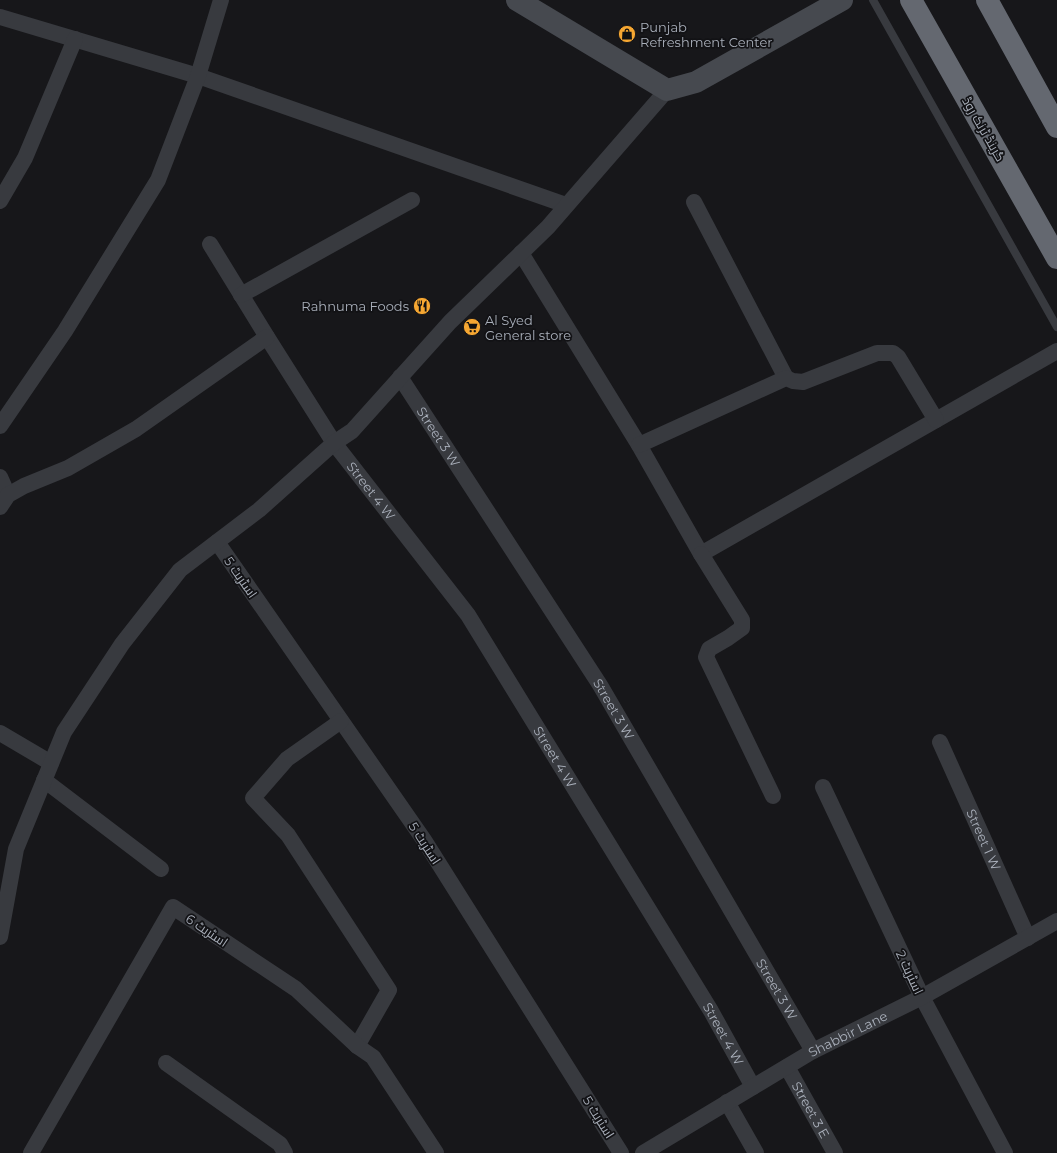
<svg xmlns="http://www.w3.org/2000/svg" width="1057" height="1153" font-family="Montserrat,Cairo,sans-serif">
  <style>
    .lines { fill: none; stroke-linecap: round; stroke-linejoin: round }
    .lane { stroke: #383a3f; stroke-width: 8 }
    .street { stroke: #383a3f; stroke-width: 16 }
    .secondary { stroke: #46494f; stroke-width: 22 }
    .highway { stroke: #646870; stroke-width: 22 }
    .labels { text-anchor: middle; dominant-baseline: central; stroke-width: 3.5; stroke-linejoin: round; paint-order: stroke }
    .poi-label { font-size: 13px; fill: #a9afba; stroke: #121215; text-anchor: start }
    .street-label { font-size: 13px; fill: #a9afba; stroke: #121215 }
  </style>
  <rect width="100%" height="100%" fill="#17171a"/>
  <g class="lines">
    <!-- lane -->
    <path class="lane" d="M873 0 1057 327"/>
    <!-- street -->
    <g class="street">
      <path d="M0 17 198 76 566 205"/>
      <path d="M0 201 25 158 75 39"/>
      <path d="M694 202 786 378"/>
      <path id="s1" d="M210 244 267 337 334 443 468 615 711 1011 753 1087"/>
      <path d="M521 253 639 445 701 554 1057 351"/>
      <path d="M241 295 412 200"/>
      <path id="s2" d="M400 377 600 685 813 1051"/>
      <path d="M0 426 65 331 158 180 198 76 221 0"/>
      <path d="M639 445 786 378 793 381 803 382 877 353H893L898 357 936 420"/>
      <path d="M0 477 8 495"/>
      <path d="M0 507 8 495 24 486 68 468 136 429 267 337"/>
      <path d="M217 542 424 840 621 1153"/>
      <path d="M701 554 742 620V628L728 638 709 649 706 657 773 796"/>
      <path d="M341 721 287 759 253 798 288 835 389 990 357 1046"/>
      <path d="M0 733 51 763"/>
      <path id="s3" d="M940 742 1028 938"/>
      <path d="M44 780 161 869"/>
      <path d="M823 787 922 997 1005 1153"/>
      <path d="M0 937 16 849 64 732 122 644 180 570 259 510 334 443 352 431 450 322 548 227 667 90"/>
      <path d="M166 1063 280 1144 285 1153"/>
      <path id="s4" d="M787 1067 835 1153"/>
      <path d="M727 1102 756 1153"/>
      <path d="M31 1153 173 907 296 989 357 1046 373 1057 436 1153"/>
      <path id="s5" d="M643 1153 813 1051 922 997 1057 921"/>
    </g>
    <!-- secondary -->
    <path class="secondary" d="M517 0 667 90 696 82 842 0"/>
    <!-- highway -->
    <path class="highway" d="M911 0 1057 258
      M987 0 1057 127"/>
  </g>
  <!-- icons -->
  <defs>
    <symbol id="shop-disc" viewBox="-11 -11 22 22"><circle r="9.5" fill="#f6a732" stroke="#121215"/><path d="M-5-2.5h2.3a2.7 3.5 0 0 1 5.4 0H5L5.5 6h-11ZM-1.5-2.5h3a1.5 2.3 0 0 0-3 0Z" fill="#111"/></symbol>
    <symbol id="restaurant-disc" viewBox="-11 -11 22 22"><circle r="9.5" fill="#f6a732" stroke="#121215"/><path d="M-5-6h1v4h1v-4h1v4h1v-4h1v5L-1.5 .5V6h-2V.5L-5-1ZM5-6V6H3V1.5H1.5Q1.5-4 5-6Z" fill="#111"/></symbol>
    <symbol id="supermarket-disc" viewBox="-11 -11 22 22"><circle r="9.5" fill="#f6a732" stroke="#121215"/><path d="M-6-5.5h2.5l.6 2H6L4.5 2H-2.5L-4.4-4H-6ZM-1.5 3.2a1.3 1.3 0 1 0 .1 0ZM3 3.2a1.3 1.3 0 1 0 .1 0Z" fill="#111"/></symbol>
  </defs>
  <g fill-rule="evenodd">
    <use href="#shop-disc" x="617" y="24" width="20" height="20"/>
    <use href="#restaurant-disc" x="412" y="296" width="20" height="20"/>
    <use href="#supermarket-disc" x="462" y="317" width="20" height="20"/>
  </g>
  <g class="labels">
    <!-- poi labels -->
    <g class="poi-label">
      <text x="640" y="27">Punjab<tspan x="640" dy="15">Refreshment Center</tspan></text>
      <text x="409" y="306" text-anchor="end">Rahnuma Foods</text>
      <text x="485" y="320">Al Syed<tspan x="485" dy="15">General store</tspan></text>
    </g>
    <!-- street labels -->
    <g class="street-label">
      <text transform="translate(984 129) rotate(60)">گرینڈ ٹرنک روڈ</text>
      <text stroke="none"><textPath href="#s2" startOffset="71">Street 3 W</textPath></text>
      <text stroke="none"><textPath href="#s1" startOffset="295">Street 4 W</textPath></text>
      <text transform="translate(241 577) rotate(55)">اسٹریٹ 5</text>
      <text stroke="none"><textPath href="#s2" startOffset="395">Street 3 W</textPath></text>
      <text stroke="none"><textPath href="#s1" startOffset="619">Street 4 W</textPath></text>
      <text stroke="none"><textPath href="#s3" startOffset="107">Street 1 W</textPath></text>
      <text transform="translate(425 843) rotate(57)">اسٹریٹ 5</text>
      <text transform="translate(207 930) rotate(34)">اسٹریٹ 6</text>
      <text transform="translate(910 972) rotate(65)">اسٹریٹ 2</text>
      <text stroke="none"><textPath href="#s2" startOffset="719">Street 3 W</textPath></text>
      <text stroke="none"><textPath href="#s1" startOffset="943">Street 4 W</textPath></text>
      <text stroke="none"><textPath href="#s5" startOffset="237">Shabbir Lane</textPath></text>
      <text stroke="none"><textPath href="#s4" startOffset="49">Street 3 E</textPath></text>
      <text transform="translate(599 1117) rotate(58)">اسٹریٹ 5</text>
    </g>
  </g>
</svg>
